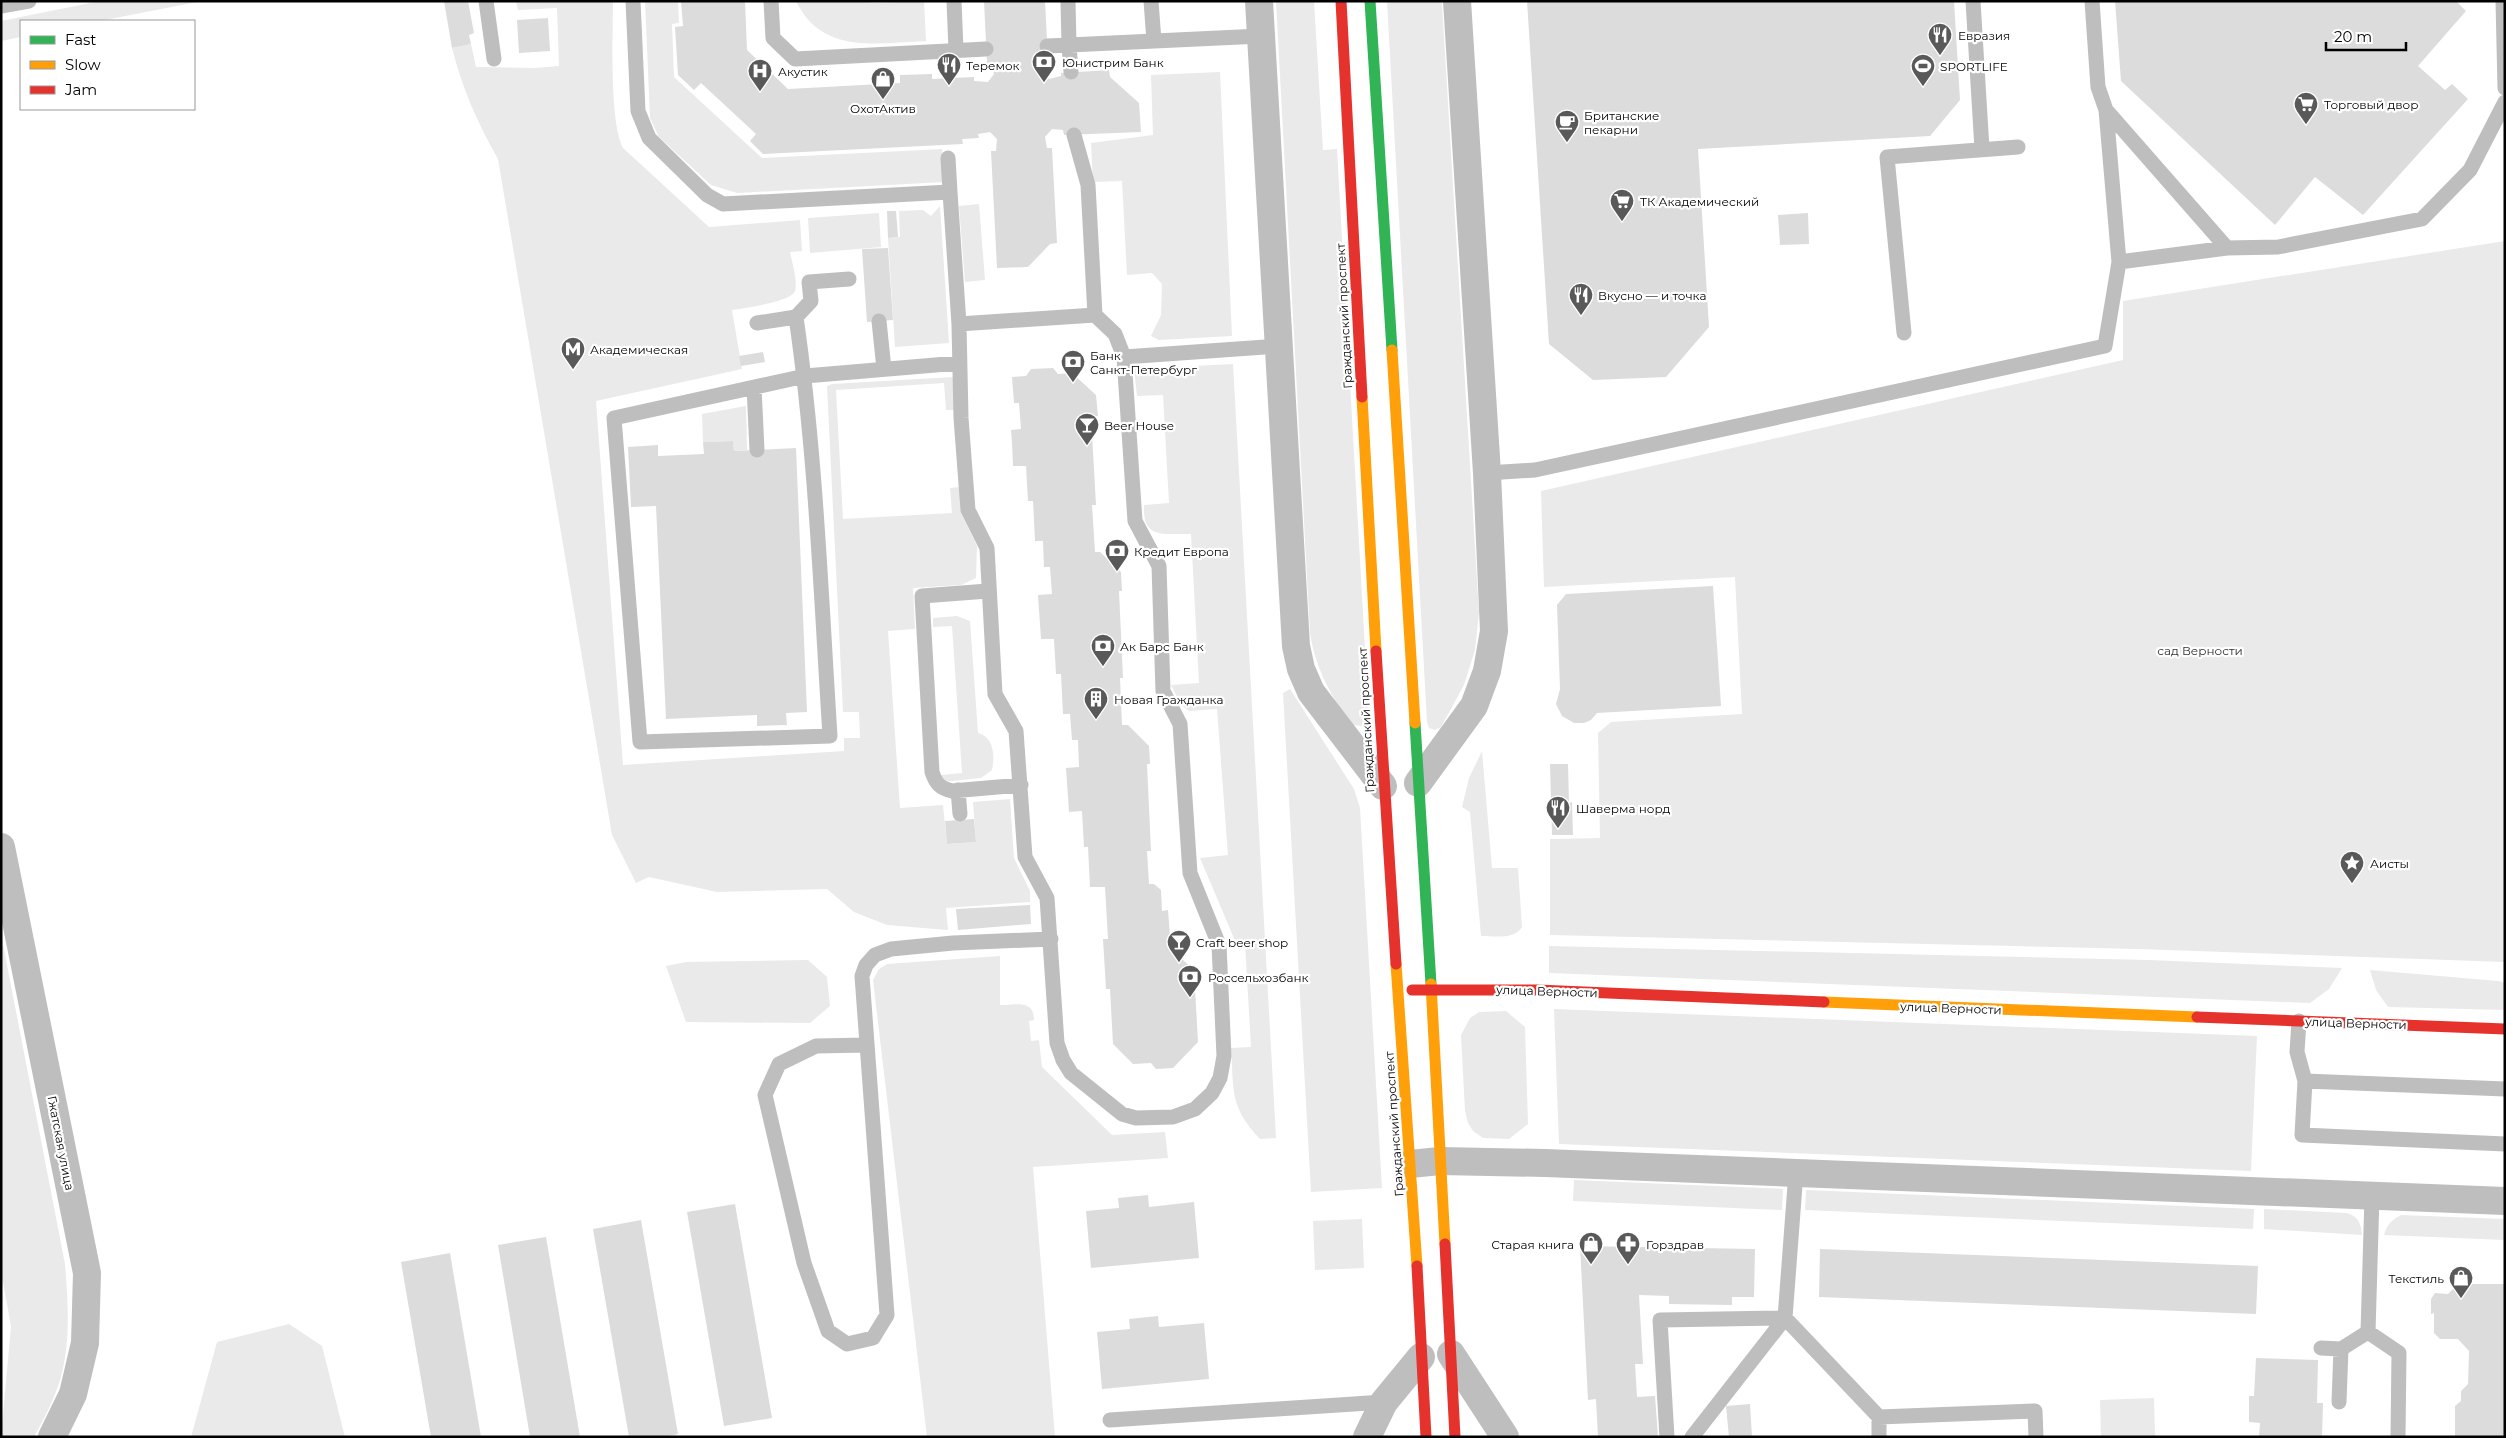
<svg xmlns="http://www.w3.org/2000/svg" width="2506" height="1438" font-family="Montserrat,sans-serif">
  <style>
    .green { fill: #eaeaea }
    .building { fill: #dcdcdc }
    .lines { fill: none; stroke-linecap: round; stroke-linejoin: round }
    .lane { stroke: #bebebe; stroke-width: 15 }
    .street { stroke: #bebebe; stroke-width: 28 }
    .fast { stroke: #30b455; stroke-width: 11 }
    .slow { stroke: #ff9f0a; stroke-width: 11 }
    .jam { stroke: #e5322d; stroke-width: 11 }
    .labels { text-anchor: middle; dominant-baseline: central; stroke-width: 4.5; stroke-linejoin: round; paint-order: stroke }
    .poi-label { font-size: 12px; fill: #000; stroke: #fff; text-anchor: start }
    .street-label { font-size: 12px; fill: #000; stroke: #fff }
    .park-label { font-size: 12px; fill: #2f2f2f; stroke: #fff }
  </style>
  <rect width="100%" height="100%" fill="#fff"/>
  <!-- green -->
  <path class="green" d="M100 1H202L100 21H21V37L1 41V21Z
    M516 1H613C613 35 609 121 623 148L709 227 800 220 802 251 790 252C792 262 798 282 795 291 791 302 744 308 732 310L742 369 596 401 623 765 844 751V738H860L859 712H843L827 386 832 384 953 377 956 410H946L944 383 836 390 843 519 952 513 950 488 960 487 961 513 977 546 976 578 961 585 913 588 915 629 888 631 900 808 943 805 947 844 976 842 973 802 1010 799 1014 858 1030 891V902L946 908 948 930 887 925 854 912 827 889 717 892 649 877 636 883 612 835 498 159C478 124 462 88 452 48L471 44 476 67 535 68 559 66 557 8 518 10Z
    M645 1H678L679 23 672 24 674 77 762 158 942 149 944 182 737 193 711 185 659 137 650 118Z
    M796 1H864L872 3 924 1 926 41C876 43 822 55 796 1Z
    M1276 1H1314L1323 150 1337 149 1369 721 1361 726 1352 725C1332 699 1315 667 1310 633Z
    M1387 1H1441L1442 4 1479 613 1475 650 1464 685 1441 727 1435 730 1429 728 1427 722Z
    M1220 72 1232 336 1159 340 1151 336 1161 315 1162 284 1152 273 1127 275 1122 181 1093 182 1091 143 1153 135 1151 75Z
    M979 204 985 280 965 282 959 206Z
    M940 206 949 343 895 347 888 238 900 237 899 211 923 210 931 216Z
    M879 213 881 247 810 253 808 218Z
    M2505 241V962L2138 949 1550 935V839L1600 838 1598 733 1611 722 1742 714 1735 577 1544 587 1541 491 2123 360V301Z
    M1233 364 1276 1138 1260 1139C1229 1106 1234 1091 1231 1048L1251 1047 1245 943H1236L1200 858 1228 855 1217 709 1189 711 1181 705 1171 685 1199 683 1191 534C1166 533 1142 541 1144 505L1169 503 1163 395 1137 396 1134 369Z
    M746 406 747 450 734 451 733 441 703 442 702 414Z
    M957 616 970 621 978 733C994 737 995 756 992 770L981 778 942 782 941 775 962 773 952 626 933 627V618Z
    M1290 689 1354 789 1360 808 1382 1188 1311 1192 1283 693Z
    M1482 751 1492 868H1518L1522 927C1514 940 1495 936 1481 936L1470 812 1462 807 1469 778Z
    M1 934 65 1264C68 1301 71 1343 60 1380 54 1400 44 1419 34 1437H1L11 1326 1 1271Z
    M1549 946 2149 960 2342 968 2329 989 2310 1003 1549 973Z
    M1000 956V1005C1016 1005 1034 999 1034 1020L1029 1021 1031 1041 1039 1040 1042 1067 1112 1135 1165 1132 1168 1158 1033 1167 1055 1437H927L873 980 879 969 887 964Z
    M808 960 827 977 830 1006 810 1023 686 1022 666 966 686 962Z
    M2370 970 2498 981 2505 983V1010L2388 1007 2376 990Z
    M1554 1009 2257 1036 2251 1171 1559 1144Z
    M1506 1011 1525 1027 1528 1124 1509 1139 1483 1138 1473 1131 1468 1123 1465 1111 1461 1035 1470 1018 1479 1012Z
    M1574 1180 1783 1189 1782 1210 1573 1201Z
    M1806 1190 2254 1209 2253 1229 1805 1210Z
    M2264 1209 2347 1213C2358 1217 2361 1222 2362 1235L2264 1229Z
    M2401 1215 2505 1219V1240L2384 1235C2387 1225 2391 1220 2401 1215Z
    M1362 1219 1364 1268 1315 1270 1313 1221Z
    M289 1324 322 1346 345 1437H191L217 1342Z
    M2154 1398 2155 1437H2101L2100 1400Z"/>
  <!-- building -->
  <path class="building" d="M444 1H468L474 33 469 35 471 44 452 48Z
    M681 1H745L747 50 788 89 900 83V75L932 74V79L974 77V81L988 82 994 74 992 63H987L984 1H1045L1048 60H1043L1042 72 1049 79 1061 76V73L1109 70 1110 77 1139 103 1141 132 1064 135 1063 130 1052 129 1045 137 1047 148H1052L1057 243 1050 244 1028 267 997 268 991 151H996L997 139 990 132 978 134 979 138 962 139 963 144 763 154 750 141 756 134 701 83 694 90 678 75 675 27 683 26Z
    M1527 1H1954L1960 100 1930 136 1698 149 1709 327 1666 377 1593 380 1549 344Z
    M2115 1H2456L2466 11 2418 66 2445 90 2452 84 2468 99 2363 215 2315 177 2275 225 2121 81Z
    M548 18 550 51 519 53 517 20Z
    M887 211H896L898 237 888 238Z
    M1808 213 1809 244 1780 245 1778 215Z
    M888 248 893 320 867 322 862 249Z
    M763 352 765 362 741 366 739 356Z
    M1053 368 1058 374 1072 373 1096 395 1098 416H1091L1096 505H1092L1095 552H1100L1121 572 1122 591H1119L1123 678H1120L1122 725H1128L1149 746 1150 764H1147L1151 851H1147L1149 884H1154L1161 890 1162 911 1168 910 1171 949 1194 970 1198 1042 1173 1068 1156 1069 1151 1063 1133 1064 1113 1044 1110 989H1106L1103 939H1108L1105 887H1090L1088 847H1084L1082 811 1069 812 1066 768 1079 767 1078 740H1072L1070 714H1063L1061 674H1056L1054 639H1041L1038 595 1052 594 1050 567H1044L1043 541H1035L1033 501H1028L1026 466H1013L1012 443 1011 430 1021 429 1019 403H1014L1012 377 1026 376 1031 369Z
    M733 441 734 451 796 448 807 712 786 713 787 725 757 726V715L666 719 656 506 631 507 628 447 658 445V456L704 454 703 442Z
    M1713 586 1721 706 1597 713 1591 720 1584 723H1574L1562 716 1556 704 1560 689 1557 605 1566 594Z
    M1550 764H1568L1569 803 1572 802 1573 835H1552Z
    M974 819 976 842 947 844 945 821Z
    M1030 905 1031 924 958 930 956 909Z
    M1148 1195 1149 1207 1194 1202 1199 1258 1091 1268 1086 1211 1119 1208 1118 1198Z
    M735 1204 772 1418 724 1426 687 1212Z
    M641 1220 678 1434 664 1437H629L593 1229Z
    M546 1237 580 1437H530L498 1245Z
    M1580 1246 1755 1249 1754 1297H1732V1305L1669 1304V1296L1639 1295 1643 1364H1635L1637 1397 1655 1396 1658 1437H1598L1596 1399 1588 1400Z
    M1820 1249 2258 1266 2256 1314 1819 1297Z
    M450 1253 481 1437H431L401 1262Z
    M2471 1284H2505V1437H2455V1406L2461 1401V1391L2468 1384 2469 1351 2458 1339H2440L2434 1333V1313L2431 1314V1299L2435 1293 2448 1294 2454 1288H2468Z
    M1158 1316 1159 1327 1204 1323 1209 1379 1102 1389 1097 1332 1130 1329 1129 1319Z
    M2256 1358 2318 1360 2317 1403H2323L2322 1437H2259L2260 1423 2249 1422V1396H2254Z
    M1750 1404 1752 1437H1729L1726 1406Z"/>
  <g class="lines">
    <!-- lane -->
    <path class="lane" d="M486 1 494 59
      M633 1 638 111 649 138 707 195 723 204 950 192 959 324 961 418 968 510 987 548 995 694 1016 731 1025 857 1047 898 1057 1043 1063 1060 1071 1073 1122 1114 1136 1118 1173 1117 1195 1109 1212 1093 1220 1078 1224 1056 1219 945 1190 873 1180 724 1163 691 1159 566 1135 521 1124 357
      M771 1 773 38 795 59 986 49
      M954 1 956 50
      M1068 1 1069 45 1261 36
      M1151 1 1154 41
      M1973 1 1982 149
      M2503 1 2505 88
      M1 6 29 1
      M1047 46 1069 45 1071 72
      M2106 110 2227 248
      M1074 135 1088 185 1095 315
      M948 158 950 192
      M2119 262 2227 248 2278 247 2422 219 2470 170 2505 102
      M796 317C816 455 821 596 830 736L640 742 614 418 805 376 959 363
      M879 321 884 369
      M757 323 796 317 811 301 809 282 849 279
      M959 324 1095 315 1115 334 1124 357 1279 346
      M1904 333 1887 157 2018 147
      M754 387 757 450
      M1487 473 1535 470 2105 346 2119 262 2106 110 2098 87 2092 1
      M988 591 922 596 932 772C936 784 940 788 952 791L1021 785
      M958 790 960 814
      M2299 1021 2297 1052 2305 1081 2302 1135 2505 1144
      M867 1045 816 1046 779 1064 765 1095 804 1263 828 1331 847 1344 873 1338 887 1315 862 976 866 965 875 955 891 949 953 943 1051 939
      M2305 1081 2505 1089
      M2368 1332 2399 1353 2398 1437
      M2321 1348 2341 1349 2368 1332 2372 1196
      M2339 1402 2341 1349
      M1879 1417V1437
      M1110 1420 1384 1402
      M1667 1437 1660 1320 1785 1318 1879 1417 2035 1411 2036 1437
      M1692 1437 1785 1318 1796 1172"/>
    <!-- street -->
    <path class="street" d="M1259 1 1296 646 1301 669 1311 692 1383 786
      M1418 783 1474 706 1487 671 1494 631 1487 473 1457 1
      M1 847 87 1273 85 1343 73 1394 52 1437
      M1410 1164 1440 1161 1545 1163 2505 1201
      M1451 1354 1505 1437
      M1367 1437 1384 1402 1421 1357"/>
    <!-- fast -->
    <path class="fast" d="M1370 1 1392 350
      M1415 723 1431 984"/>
    <!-- slow -->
    <path class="slow" d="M1392 350 1415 723
      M1362 397 1376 651
      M1396 964 1417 1266
      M1431 984 1445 1244
      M1824 1002 2197 1017"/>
    <!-- jam -->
    <path class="jam" d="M1341 1 1362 397
      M1376 651 1396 964
      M1412 990H1537L1824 1002
      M2197 1017 2505 1029
      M1445 1244 1455 1437
      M1417 1266 1426 1437"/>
  </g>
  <!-- icons -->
  <defs>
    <symbol id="restaurant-pin" viewBox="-11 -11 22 30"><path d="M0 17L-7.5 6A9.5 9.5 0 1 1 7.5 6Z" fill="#595959" stroke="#fff"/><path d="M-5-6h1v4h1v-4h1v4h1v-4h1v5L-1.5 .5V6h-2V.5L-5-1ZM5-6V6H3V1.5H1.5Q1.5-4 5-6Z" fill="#fff"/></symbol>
    <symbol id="bank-pin" viewBox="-11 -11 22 30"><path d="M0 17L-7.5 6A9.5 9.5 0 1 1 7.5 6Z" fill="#595959" stroke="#fff"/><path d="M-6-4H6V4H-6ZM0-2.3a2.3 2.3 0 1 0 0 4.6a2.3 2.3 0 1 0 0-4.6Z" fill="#fff"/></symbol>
    <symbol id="stadium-pin" viewBox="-11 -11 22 30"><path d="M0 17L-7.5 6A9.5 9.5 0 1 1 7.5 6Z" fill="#595959" stroke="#fff"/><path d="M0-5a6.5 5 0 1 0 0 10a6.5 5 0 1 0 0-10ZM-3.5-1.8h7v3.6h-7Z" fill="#fff"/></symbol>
    <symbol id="hospital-pin" viewBox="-11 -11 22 30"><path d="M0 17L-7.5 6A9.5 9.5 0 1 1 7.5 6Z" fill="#595959" stroke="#fff"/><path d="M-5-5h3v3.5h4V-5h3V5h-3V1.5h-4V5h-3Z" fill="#fff"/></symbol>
    <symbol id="shop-pin" viewBox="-11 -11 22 30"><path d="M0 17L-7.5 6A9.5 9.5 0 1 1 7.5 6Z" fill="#595959" stroke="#fff"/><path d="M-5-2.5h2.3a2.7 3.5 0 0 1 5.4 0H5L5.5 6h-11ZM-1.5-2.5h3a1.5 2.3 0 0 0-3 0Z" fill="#fff"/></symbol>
    <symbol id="supermarket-pin" viewBox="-11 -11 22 30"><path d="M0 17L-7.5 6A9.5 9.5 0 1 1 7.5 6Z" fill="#595959" stroke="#fff"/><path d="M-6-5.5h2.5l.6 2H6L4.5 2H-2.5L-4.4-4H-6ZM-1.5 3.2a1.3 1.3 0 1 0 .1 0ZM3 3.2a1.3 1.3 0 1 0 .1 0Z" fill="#fff"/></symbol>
    <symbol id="cafe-pin" viewBox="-11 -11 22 30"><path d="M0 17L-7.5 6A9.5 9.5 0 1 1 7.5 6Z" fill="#595959" stroke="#fff"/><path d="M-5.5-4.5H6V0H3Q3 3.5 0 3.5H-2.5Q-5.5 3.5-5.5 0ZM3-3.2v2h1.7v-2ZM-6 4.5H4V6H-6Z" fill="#fff"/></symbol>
    <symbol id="metro-pin" viewBox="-11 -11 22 30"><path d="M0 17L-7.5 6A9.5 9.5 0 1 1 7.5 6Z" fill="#595959" stroke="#fff"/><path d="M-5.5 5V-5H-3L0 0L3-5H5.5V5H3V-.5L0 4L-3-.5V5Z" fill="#fff"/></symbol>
    <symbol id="bar-pin" viewBox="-11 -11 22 30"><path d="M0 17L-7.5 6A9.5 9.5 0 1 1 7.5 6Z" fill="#595959" stroke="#fff"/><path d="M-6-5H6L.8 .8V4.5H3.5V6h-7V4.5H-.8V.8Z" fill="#fff"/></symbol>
    <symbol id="building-pin" viewBox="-11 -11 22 30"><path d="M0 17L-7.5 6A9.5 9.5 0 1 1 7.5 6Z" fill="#595959" stroke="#fff"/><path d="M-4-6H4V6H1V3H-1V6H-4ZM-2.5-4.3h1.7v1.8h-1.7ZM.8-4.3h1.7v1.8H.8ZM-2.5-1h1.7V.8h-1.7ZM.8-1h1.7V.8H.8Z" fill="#fff"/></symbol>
    <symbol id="sight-pin" viewBox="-11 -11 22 30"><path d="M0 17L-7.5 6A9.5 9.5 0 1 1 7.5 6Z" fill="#595959" stroke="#fff"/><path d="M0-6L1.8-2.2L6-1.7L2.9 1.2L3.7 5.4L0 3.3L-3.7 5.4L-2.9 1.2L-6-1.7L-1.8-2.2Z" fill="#fff"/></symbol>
    <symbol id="pharmacy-pin" viewBox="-11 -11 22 30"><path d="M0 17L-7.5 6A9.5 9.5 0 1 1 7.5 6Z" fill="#595959" stroke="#fff"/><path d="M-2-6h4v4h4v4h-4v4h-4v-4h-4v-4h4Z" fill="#fff"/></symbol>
  </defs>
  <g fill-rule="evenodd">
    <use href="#restaurant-pin" x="1926" y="21" width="28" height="38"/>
    <use href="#bank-pin" x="1030" y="48" width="28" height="38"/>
    <use href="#restaurant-pin" x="935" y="51" width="28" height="38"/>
    <use href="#stadium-pin" x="1909" y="52" width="28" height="38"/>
    <use href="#hospital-pin" x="746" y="57" width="28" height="38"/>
    <use href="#shop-pin" x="869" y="65" width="28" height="38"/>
    <use href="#supermarket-pin" x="2292" y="90" width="28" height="38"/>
    <use href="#cafe-pin" x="1553" y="108" width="28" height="38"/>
    <use href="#supermarket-pin" x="1608" y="187" width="28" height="38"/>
    <use href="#restaurant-pin" x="1567" y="281" width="28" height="38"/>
    <use href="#metro-pin" x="559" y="335" width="28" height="38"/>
    <use href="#bank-pin" x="1059" y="348" width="28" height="38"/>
    <use href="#bar-pin" x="1073" y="411" width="28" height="38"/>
    <use href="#bank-pin" x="1103" y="537" width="28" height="38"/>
    <use href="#bank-pin" x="1089" y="632" width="28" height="38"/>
    <use href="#building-pin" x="1082" y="685" width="28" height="38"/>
    <use href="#restaurant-pin" x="1544" y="794" width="28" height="38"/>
    <use href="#sight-pin" x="2338" y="849" width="28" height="38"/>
    <use href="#bar-pin" x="1165" y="928" width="28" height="38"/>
    <use href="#bank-pin" x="1176" y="963" width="28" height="38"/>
    <use href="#shop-pin" x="1577" y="1230" width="28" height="38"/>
    <use href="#pharmacy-pin" x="1614" y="1230" width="28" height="38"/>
    <use href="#shop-pin" x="2447" y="1264" width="28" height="38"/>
  </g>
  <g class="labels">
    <!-- poi labels -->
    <g class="poi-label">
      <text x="1958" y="35">Евразия</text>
      <text x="1062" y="62">Юнистрим Банк</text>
      <text x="966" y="65">Теремок</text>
      <text x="1940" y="66">SPORTLIFE</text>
      <text x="778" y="71">Акустик</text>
      <text x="2324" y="104">Торговый двор</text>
      <text x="883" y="108" text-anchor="middle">ОхотАктив</text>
      <text x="1584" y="115">Британские<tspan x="1584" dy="14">пекарни</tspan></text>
      <text x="1640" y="201">ТК Академический</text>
      <text x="1598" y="295">Вкусно — и точка</text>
      <text x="590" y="349">Академическая</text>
      <text x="1090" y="355">Банк<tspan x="1090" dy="14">Санкт-Петербург</tspan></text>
      <text x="1104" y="425">Beer House</text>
      <text x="1134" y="551">Кредит Европа</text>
      <text x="1120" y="646">Ак Барс Банк</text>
      <text x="1114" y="699">Новая Гражданка</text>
      <text x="1576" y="808">Шаверма норд</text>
      <text x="2370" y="863">Аисты</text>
      <text x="1196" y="942">Craft beer shop</text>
      <text x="1208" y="977">Россельхозбанк</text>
      <text x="1574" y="1244" text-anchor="end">Старая книга</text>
      <text x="1646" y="1244">Горздрав</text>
      <text x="2444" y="1278" text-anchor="end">Текстиль</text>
    </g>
    <!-- street labels -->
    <g class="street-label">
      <text transform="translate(1344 316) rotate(-93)">Гражданский проспект</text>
      <text transform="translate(1366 720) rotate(-93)">Гражданский проспект</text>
      <text transform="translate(1547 991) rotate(2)">улица Верности</text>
      <text transform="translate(1951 1008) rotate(2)">улица Верности</text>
      <text transform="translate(2356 1023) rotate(2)">улица Верности</text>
      <text transform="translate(1394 1124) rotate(-94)">Гражданский проспект</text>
      <text transform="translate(61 1143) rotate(79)">Гжатская улица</text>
    </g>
    <!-- park labels -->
    <g class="park-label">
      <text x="2200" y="650">сад Верности</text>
    </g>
  </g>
  <!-- border -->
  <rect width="2506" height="1438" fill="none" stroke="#000000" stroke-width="5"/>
  <!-- legend -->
  <rect x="20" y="20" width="175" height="90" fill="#ffffff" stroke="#999999"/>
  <rect x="30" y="36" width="25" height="8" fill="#30b455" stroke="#999999"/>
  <text x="65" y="45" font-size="15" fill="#000000">Fast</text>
  <rect x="30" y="61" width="25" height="8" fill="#ff9f0a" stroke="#999999"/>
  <text x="65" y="70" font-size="15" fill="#000000">Slow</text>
  <rect x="30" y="86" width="25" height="8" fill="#e5322d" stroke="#999999"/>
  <text x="65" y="95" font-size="15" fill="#000000">Jam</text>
  <!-- scale -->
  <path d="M2326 42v8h80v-8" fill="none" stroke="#000000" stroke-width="2.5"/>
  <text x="2334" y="42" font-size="15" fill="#000000" stroke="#ffffff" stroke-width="4" paint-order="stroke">20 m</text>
</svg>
